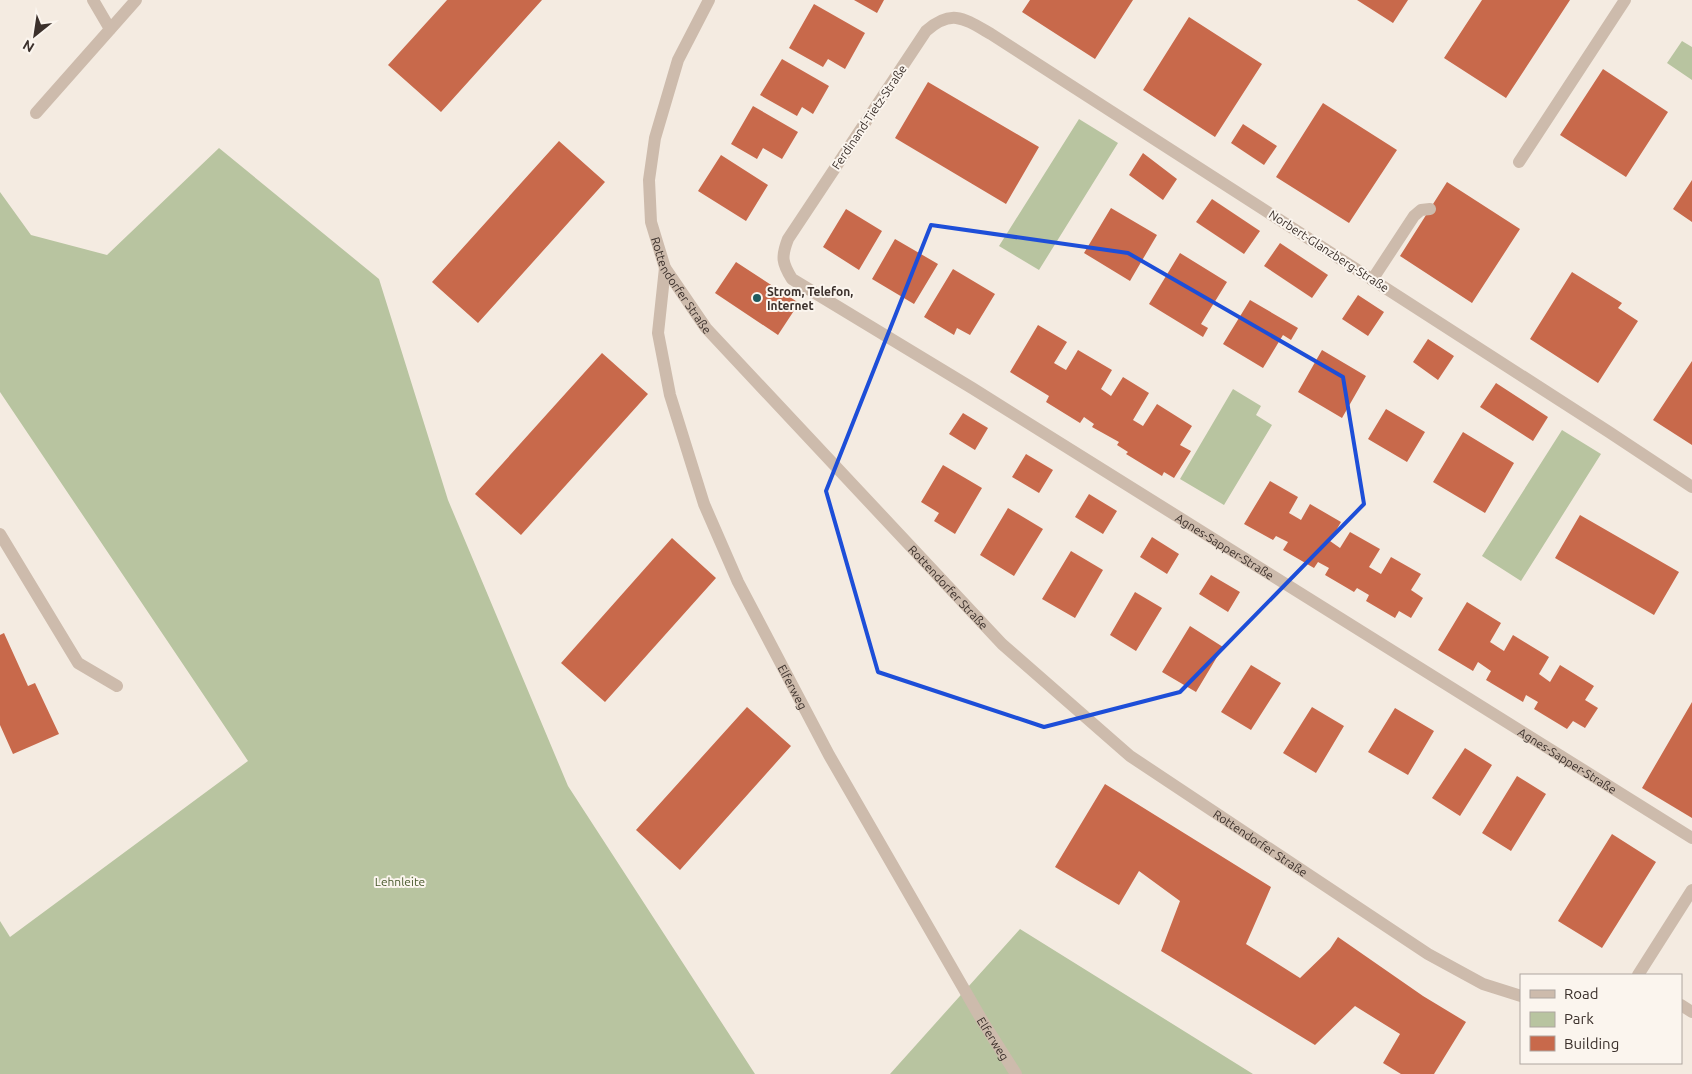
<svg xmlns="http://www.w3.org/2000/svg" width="1692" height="1074" font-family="Ubuntu,sans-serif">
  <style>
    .green { fill: #b8c4a0 }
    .building { fill: #c8694b }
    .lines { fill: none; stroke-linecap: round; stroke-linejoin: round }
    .minor { stroke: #cdbbac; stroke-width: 12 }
    .marked { fill: none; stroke: #1d4ed8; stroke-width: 4; stroke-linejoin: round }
    .poi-dot { fill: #1f5a5e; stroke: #fbf5ee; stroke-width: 2 }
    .labels { text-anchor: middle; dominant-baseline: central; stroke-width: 4; stroke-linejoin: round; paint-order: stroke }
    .street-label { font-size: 12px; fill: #3b302b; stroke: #fbf5ee }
    .poi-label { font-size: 12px; font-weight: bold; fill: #3b302b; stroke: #fbf5ee; text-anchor: start }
    .park-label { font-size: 12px; fill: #4a5a2e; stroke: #fbf5ee }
  </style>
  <rect width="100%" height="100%" fill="#f4ebe1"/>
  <!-- green -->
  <path class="green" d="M1682 41 1692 47V80L1667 63Z
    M1079 119 1118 143 1039 270 999 246Z
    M219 148 379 279 448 500 568 786 755 1074H0V921L10 937 248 761 0 392V192L31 235 107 255Z
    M1233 389 1261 406 1256 415 1272 425 1224 505 1180 479Z
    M1562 430 1601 454 1521 581 1482 556Z
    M1020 929 1253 1074H890Z"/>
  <!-- building -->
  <path class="building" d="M447 0H542L441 112 388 65Z
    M854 0H884L877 13Z
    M1030 0H1133L1095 59 1022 12Z
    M1357 0H1408L1393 23Z
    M1482 0H1570L1506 98 1444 58Z
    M814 4 865 33 845 69 828 59 823 67 789 48Z
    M1189 17 1262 64 1215 137 1143 90Z
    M782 59 829 86 813 114 802 107 797 116 760 95Z
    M1603 69 1668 112 1626 177 1560 135Z
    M928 82 1039 147 1006 204 895 138Z
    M1323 103 1397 150 1349 223 1276 177Z
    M753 106 798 132 782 159 763 148 757 159 731 144Z
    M1243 124 1277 146 1264 165 1231 143Z
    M559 141 605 182 478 323 432 282Z
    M1143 153 1177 179 1163 200 1129 175Z
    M721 155 768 185 746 221 698 191Z
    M1692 180V222L1673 209Z
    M1447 182 1520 229 1472 303 1400 256Z
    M1212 199 1260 231 1244 254 1196 222Z
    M1111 208 1157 235 1130 281 1084 253Z
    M846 209 882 231 859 270 823 247Z
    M895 239 938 264 914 304 872 279Z
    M1280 243 1328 275 1312 298 1264 266Z
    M1180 253 1227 282 1201 324 1208 328 1203 337 1149 304Z
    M736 262 799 303 778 335 715 293Z
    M953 269 995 294 970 335 957 328 954 335 924 317Z
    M1572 272 1622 303 1618 308 1638 321 1598 383 1530 339Z
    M1358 295 1384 312 1368 336 1342 319Z
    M1250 300 1298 328 1291 340 1283 335 1263 368 1223 344Z
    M1038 325 1067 342 1054 363 1066 370 1078 350 1112 370 1101 389 1111 396 1123 377 1149 393 1133 420 1143 426 1157 404 1192 426 1180 445 1191 451 1174 478 1164 472 1162 476 1126 454 1128 452 1117 445 1119 442 1092 427 1094 424 1084 417 1080 423 1046 402 1049 396 1010 372Z
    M1428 339 1454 356 1438 380 1413 362Z
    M1322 350 1366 376 1342 418 1298 392Z
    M602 353 648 394 521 535 475 494Z
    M1692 361V445L1653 420Z
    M1496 383 1548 417 1533 441 1480 407Z
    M1386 409 1425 432 1407 462 1368 439Z
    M963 413 988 428 975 450 949 434Z
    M1463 432 1514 463 1485 513 1433 482Z
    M1026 454 1053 470 1039 493 1012 477Z
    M943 465 982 488 955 534 934 521 939 513 921 502Z
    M1270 481 1298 497 1289 513 1301 520 1310 504 1341 522 1330 541 1340 548 1350 532 1380 549 1369 567 1381 574 1391 557 1421 574 1411 590 1423 598 1411 618 1399 611 1395 618 1366 601 1369 595 1357 588 1354 592 1325 575 1329 568 1318 562 1314 568 1283 550 1288 542 1276 536 1273 540 1244 524Z
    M1089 494 1117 511 1103 534 1075 517Z
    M1008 508 1043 529 1014 576 980 555Z
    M1580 515 1679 572 1654 615 1555 558Z
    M1152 537 1179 554 1167 574 1140 557Z
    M672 538 716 578 605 702 561 663Z
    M1071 551 1103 570 1075 618 1042 599Z
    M1211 575 1240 592 1228 612 1199 594Z
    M1135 592 1162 608 1136 651 1110 635Z
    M1467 602 1501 623 1490 642 1504 651 1513 635 1549 657 1539 674 1550 682 1560 665 1594 686 1585 700 1598 708 1585 728 1573 721 1567 729 1534 709 1538 702 1526 695 1523 702 1486 680 1491 671 1478 662 1473 671 1438 650Z
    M1190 626 1223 647 1196 692 1162 672Z
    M4 633 28 686 35 683 59 734 13 754 0 725V635Z
    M1251 665 1281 683 1251 730 1221 712Z
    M1692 702V818L1642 788Z
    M747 707 791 746 680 870 636 830Z
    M1312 707 1344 726 1316 773 1283 753Z
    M1395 708 1434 731 1408 775 1368 752Z
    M1465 748 1492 765 1460 816 1432 798Z
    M1517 776 1546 794 1511 851 1482 833Z
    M1105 784 1271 887 1246 944 1300 978 1330 949 1338 937 1423 996 1466 1022 1434 1074H1401L1383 1063 1400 1034 1355 1006 1315 1045 1161 951 1180 901 1139 871 1119 905 1055 867Z
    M1612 834 1656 862 1602 948 1558 921Z"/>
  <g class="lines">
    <!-- minor -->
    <g class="minor">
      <path d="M93 0 110 29"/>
      <path id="s1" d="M709 0 678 60 655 138 649 180 651 222 665 268 706 328 1002 644 1130 756 1428 954 1483 984 1521 996"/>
      <path d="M36 113 136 0"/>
      <path d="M1519 162 1625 0"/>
      <path id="s2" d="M665 268 658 333 670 395 704 504 738 582 829 755 983 1022 1016 1074"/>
      <path d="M1372 280 1414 216 1421 210 1430 209"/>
      <path id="s3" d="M1692 487 1609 432 991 34C965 19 952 8 926 31L788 239C781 257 782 263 792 279L972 388 1692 838"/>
      <path d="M0 534 78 663 117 686"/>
      <path d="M1638 975 1692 890"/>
      <path d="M1681 1005 1692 1012"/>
    </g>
  </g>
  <!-- marked area -->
  <path class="marked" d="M931 225 1128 253 1343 377 1364 504 1180 692 1044 727 878 672 826 491Z"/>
  <!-- markers -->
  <circle class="poi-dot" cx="757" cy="298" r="5"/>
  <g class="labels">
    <!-- street labels -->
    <g class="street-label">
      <text transform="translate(869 117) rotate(-56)">Ferdinand-Tietz-Straße</text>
      <text transform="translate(1329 251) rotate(33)">Norbert-Glanzberg-Straße</text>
      <text stroke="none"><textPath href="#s1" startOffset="304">Rottendorfer Straße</textPath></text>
      <text stroke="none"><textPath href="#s3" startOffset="1708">Agnes-Sapper-Straße</textPath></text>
      <text stroke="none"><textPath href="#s1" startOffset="709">Rottendorfer Straße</textPath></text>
      <text stroke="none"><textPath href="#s2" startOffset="446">Elferweg</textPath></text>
      <text stroke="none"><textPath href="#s3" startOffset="2112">Agnes-Sapper-Straße</textPath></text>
      <text stroke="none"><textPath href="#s1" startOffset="1114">Rottendorfer Straße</textPath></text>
      <text stroke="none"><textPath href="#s2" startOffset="851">Elferweg</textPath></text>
    </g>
    <!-- poi labels -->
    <g class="poi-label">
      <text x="767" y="291">Strom, Telefon,<tspan x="767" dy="14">Internet</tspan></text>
    </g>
    <!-- park labels -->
    <g class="park-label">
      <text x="400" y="881">Lehnleite</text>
    </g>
  </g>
  <!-- legend -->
  <rect x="1520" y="974" width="162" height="90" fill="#fbf5ee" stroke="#aea6a0"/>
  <rect x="1530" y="990" width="25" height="8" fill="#cdbbac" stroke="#aea6a0"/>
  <text x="1564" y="999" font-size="15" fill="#3b302b">Road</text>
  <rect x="1530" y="1012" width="25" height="15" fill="#b8c4a0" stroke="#aea6a0"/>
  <text x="1564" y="1024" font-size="15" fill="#3b302b">Park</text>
  <rect x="1530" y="1036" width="25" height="15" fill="#c8694b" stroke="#aea6a0"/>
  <text x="1564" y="1049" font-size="15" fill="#3b302b">Building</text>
  <!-- north arrow -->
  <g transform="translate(35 35) rotate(210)" stroke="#fbf5ee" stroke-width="4" paint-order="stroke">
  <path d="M0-4L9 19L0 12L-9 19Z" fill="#3b302b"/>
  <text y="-8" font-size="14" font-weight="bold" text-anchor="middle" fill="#3b302b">N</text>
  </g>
</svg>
